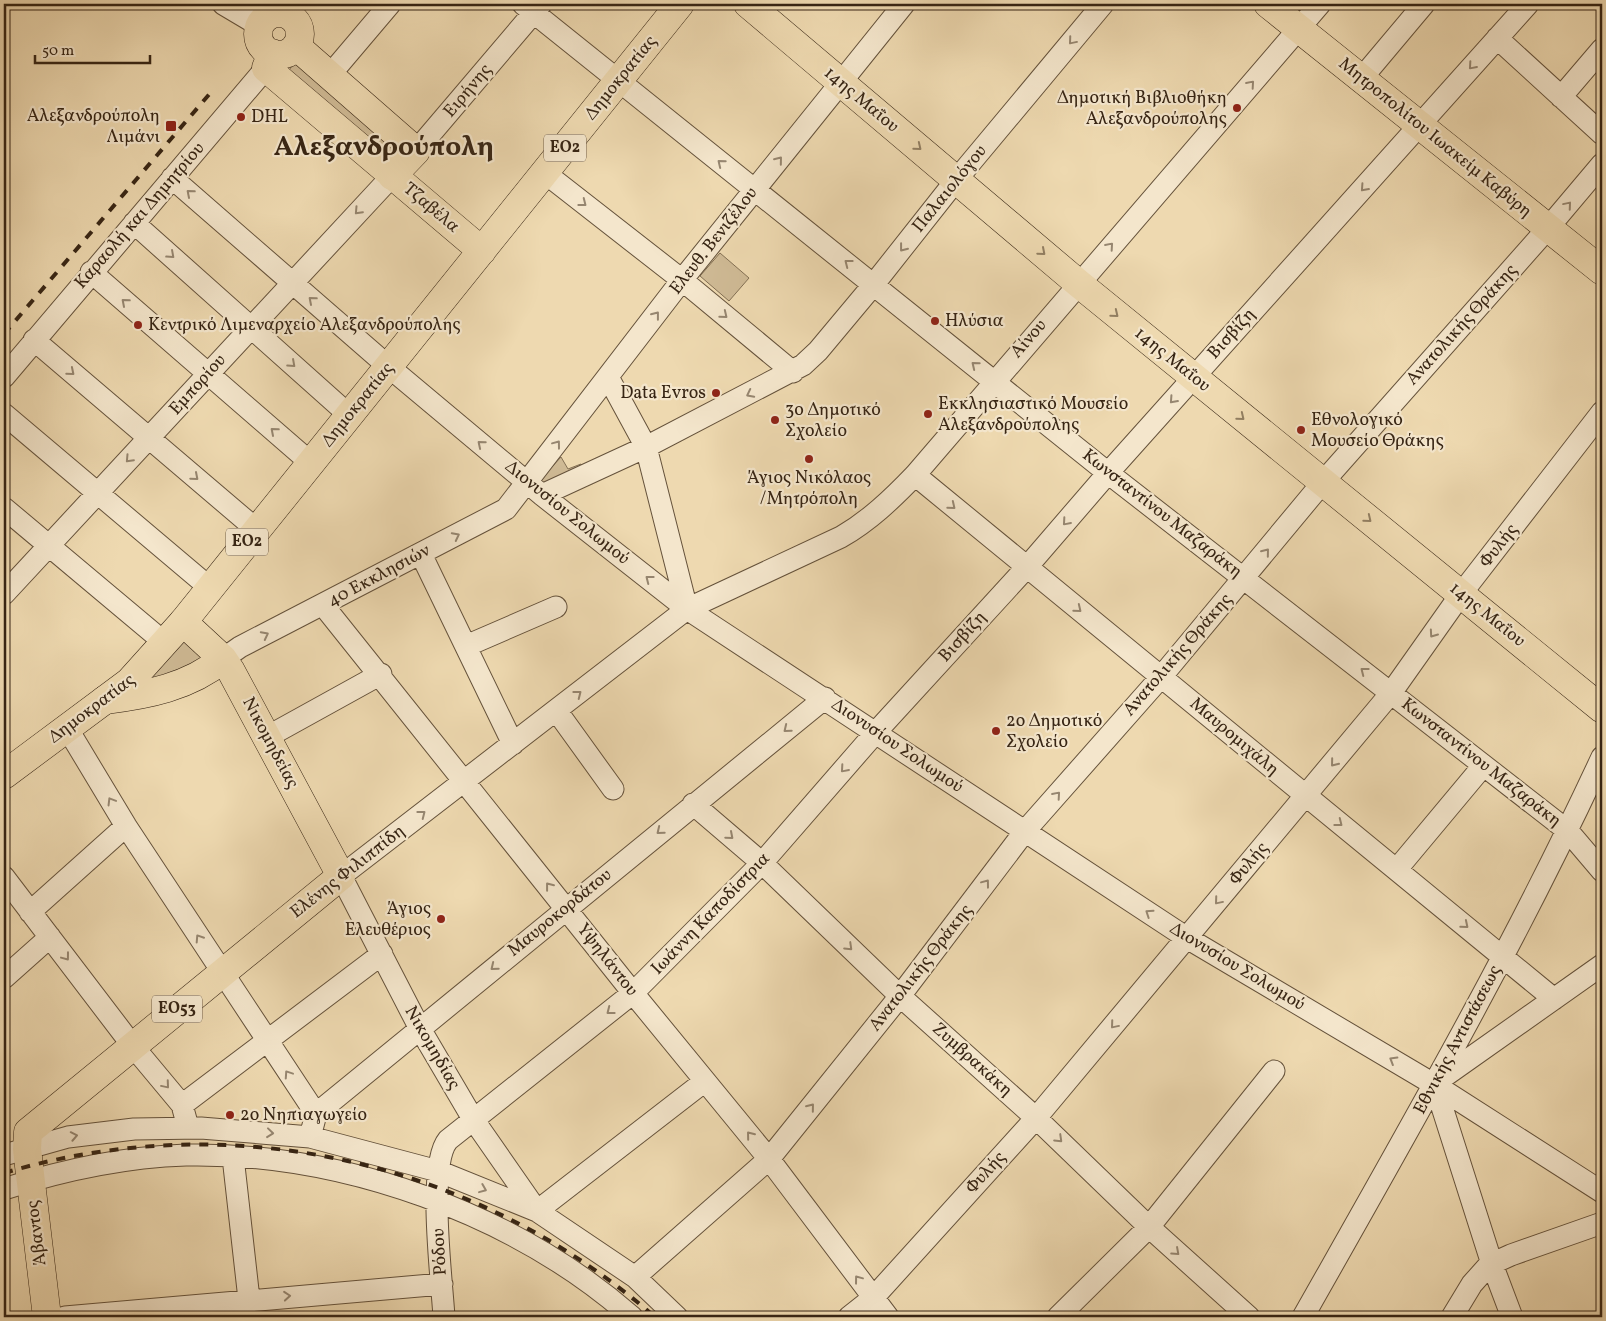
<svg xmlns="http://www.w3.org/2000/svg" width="1606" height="1321" font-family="Vollkorn,serif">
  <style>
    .green { fill: #cfba95; stroke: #837054 }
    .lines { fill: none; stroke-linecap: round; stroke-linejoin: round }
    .minor-casing { stroke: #65523b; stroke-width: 23 }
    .major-casing { stroke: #372514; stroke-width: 29 }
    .highway-casing { stroke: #372514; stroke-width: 29 }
    .minor { stroke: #f4e6cc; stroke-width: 21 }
    .major { stroke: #eed9b0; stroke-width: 28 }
    .highway { stroke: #eed9b0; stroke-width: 28 }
    .rail { stroke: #372514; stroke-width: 4; stroke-dasharray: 9 9; stroke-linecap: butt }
    .oneway { stroke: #968670 }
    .oneway2 { stroke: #927f62 }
    .poi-dot { fill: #8f2418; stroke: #f4e6cc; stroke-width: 2 }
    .labels { text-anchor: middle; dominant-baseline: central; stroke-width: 4.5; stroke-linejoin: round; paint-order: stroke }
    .shield { fill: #f4e6cc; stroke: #705f4b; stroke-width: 1 }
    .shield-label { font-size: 16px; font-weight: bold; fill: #372514 }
    .street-label { font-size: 18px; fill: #372514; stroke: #f4e6cc }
    .poi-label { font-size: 18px; fill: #372514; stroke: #f4e6cc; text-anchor: start }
    .town-label { font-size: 28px; font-weight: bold; fill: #372514; stroke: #f4e6cc }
  </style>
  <rect width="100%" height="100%" fill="#eed9b0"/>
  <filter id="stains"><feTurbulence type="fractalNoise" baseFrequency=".004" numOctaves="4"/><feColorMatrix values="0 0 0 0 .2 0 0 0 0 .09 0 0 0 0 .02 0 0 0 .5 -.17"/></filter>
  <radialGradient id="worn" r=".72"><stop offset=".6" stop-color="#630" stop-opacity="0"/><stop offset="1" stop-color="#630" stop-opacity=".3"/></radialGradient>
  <!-- green -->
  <path class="green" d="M295 61 393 145V149L387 157 288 72Z
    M720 253 749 278 729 301 700 276Z
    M561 457 568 469 581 464 585 470 544 490 537 483Z
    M184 631 211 659 155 687 142 678Z"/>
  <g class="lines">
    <defs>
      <path id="minor" d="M223 4 260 26
        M523 4 1108 473 1568 831 1602 871
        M1497 38 1602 134
        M329 76 390 4
        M1361 79 1424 4
        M1561 97 1602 49
        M416 151 541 4
        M545 173 682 280 793 372
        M172 178 389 367 542 495 687 609 1187 938 1435 1085 1602 1192
        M134 223 349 415
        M91 272 311 463
        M34 340 257 530
        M4 377 266 68
        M608 377 646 447 687 609
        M4 414 210 588
        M915 475 1554 999
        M542 495 646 447 803 365 818 351 874 284 957 179 1103 4
        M4 508 165 643
        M421 554 513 744
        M4 594 392 176
        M323 605 633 993 769 1159 888 1317
        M466 646 556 607
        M223 659 240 647 506 509 682 280 904 4
        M556 710 613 789
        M67 728 126 826 316 1114
        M267 737 381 674
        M693 804 762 863 900 996 1036 1118 1149 1227 1249 1317
        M1397 869 1483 766
        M4 877 132 1045 182 1105 188 1127
        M30 912 126 826
        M4 978 50 937
        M1442 1078 1602 965
        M705 1081 537 1211 473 1119 419 1027 341 876 687 609 841 537C869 521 892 499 915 475L1320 4
        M1435 1085 1492 1264 1512 1317
        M182 1105 382 954
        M310 1137 316 1114 825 698
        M4 1155 68 1137 134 1129 201 1128 310 1137 438 1171 537 1211 635 1277 677 1317
        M233 1157 251 1317
        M4 1189C63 1170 124 1157 186 1155 343 1152 515 1214 632 1317
        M635 1277 769 1159 900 996 1025 831 1161 677 1323 482 1548 228 1602 164
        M65 1317 442 1284
        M444 1317C442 1281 427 1165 448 1140L633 993 762 863 876 732 1027 567 1108 473 1528 4
        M849 1317 873 1298 1036 1118 1391 693 1461 594 1602 412
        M1058 1317 1149 1227 1274 1071
        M1303 1317C1407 1133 1513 949 1602 757
        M1452 1317 1472 1284 1489 1265 1511 1255 1602 1223"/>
      <path id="major" d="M748 4 1078 283 1602 709
        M1268 4 1602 271
        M258 34a21 21 0 1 1 42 0a21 21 0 1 1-42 0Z
        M296 46 416 151 392 176
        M272 53 266 68 482 251
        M105 700C147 695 189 687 223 659
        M47 1317 27 1149 28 1132 341 876 231 671 223 659 183 622 680 4"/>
      <path id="highway" d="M4 775 129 682 183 622"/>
    </defs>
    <!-- minor casing -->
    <use href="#minor" class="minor-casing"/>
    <!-- major casing -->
    <use href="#major" class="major-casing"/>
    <!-- highway casing -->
    <use href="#highway" class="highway-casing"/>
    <!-- minor -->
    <use href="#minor" class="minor"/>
    <!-- major -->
    <use href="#major" class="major"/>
    <!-- highway -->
    <use href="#highway" class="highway"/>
    <!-- rail -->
    <path class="rail" d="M4 334 212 91
      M4 1173C232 1105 476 1161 655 1317"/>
  </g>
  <!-- one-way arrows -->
  <defs><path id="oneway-chevron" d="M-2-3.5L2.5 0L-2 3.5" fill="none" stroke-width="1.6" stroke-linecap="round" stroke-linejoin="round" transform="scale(1.25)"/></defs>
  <g class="oneway">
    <use href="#oneway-chevron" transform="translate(1072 41) rotate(130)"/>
    <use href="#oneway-chevron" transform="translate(1472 66) rotate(131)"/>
    <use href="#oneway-chevron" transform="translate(1251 84) rotate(-49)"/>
    <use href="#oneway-chevron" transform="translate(779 160) rotate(-51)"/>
    <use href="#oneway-chevron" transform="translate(721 163) rotate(-141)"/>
    <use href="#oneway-chevron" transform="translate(1364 188) rotate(132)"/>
    <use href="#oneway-chevron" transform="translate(190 193) rotate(-139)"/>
    <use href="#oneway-chevron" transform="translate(583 203) rotate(38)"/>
    <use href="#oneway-chevron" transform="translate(1568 205) rotate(-50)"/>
    <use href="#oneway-chevron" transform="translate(358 211) rotate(133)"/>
    <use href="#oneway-chevron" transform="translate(1110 246) rotate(-49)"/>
    <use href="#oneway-chevron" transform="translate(903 248) rotate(128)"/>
    <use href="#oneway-chevron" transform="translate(171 255) rotate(42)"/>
    <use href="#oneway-chevron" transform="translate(848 263) rotate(-142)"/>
    <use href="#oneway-chevron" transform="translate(312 300) rotate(-139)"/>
    <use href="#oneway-chevron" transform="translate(125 302) rotate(-139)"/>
    <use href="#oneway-chevron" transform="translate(656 315) rotate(-52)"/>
    <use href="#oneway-chevron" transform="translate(724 315) rotate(39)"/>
    <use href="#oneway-chevron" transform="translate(292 364) rotate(42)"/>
    <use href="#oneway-chevron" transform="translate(975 365) rotate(-141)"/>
    <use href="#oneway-chevron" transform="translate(71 372) rotate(40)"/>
    <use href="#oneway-chevron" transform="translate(750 394) rotate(153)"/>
    <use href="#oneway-chevron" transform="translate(1173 400) rotate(132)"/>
    <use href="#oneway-chevron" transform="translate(274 431) rotate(-139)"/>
    <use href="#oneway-chevron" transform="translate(481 444) rotate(-140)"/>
    <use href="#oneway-chevron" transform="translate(557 444) rotate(-53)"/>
    <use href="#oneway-chevron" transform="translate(129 459) rotate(133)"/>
    <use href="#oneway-chevron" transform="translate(195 477) rotate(41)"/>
    <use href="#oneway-chevron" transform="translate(952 506) rotate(39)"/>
    <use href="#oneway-chevron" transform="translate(1066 522) rotate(131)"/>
    <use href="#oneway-chevron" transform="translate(456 536) rotate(-27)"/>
    <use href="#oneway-chevron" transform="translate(1266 552) rotate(-51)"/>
    <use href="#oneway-chevron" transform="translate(649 579) rotate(-142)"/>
    <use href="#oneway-chevron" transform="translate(1078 609) rotate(39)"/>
    <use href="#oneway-chevron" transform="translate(1433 634) rotate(125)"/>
    <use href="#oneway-chevron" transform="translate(265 635) rotate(-27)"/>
    <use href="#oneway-chevron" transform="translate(1364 671) rotate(-142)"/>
    <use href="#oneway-chevron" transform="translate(578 694) rotate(-38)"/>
    <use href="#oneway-chevron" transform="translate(787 729) rotate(141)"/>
    <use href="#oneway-chevron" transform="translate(1334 763) rotate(129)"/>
    <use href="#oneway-chevron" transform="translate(844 769) rotate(131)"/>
    <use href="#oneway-chevron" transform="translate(1057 795) rotate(-49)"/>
    <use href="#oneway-chevron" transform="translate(111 801) rotate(-121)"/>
    <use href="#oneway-chevron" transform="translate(422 814) rotate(-38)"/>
    <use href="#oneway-chevron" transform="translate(1339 823) rotate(38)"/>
    <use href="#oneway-chevron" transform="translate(660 831) rotate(141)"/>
    <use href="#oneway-chevron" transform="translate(730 836) rotate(41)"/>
    <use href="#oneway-chevron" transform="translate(986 883) rotate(-53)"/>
    <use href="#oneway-chevron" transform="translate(549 886) rotate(-128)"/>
    <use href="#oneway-chevron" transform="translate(1218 901) rotate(130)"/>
    <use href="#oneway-chevron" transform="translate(1149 913) rotate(-146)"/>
    <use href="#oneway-chevron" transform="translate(1465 925) rotate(40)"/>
    <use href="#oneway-chevron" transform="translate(199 938) rotate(-123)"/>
    <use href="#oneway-chevron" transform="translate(849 947) rotate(44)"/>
    <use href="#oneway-chevron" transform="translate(66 957) rotate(53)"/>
    <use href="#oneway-chevron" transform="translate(494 967) rotate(141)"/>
    <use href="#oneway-chevron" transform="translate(610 1011) rotate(142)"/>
    <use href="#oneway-chevron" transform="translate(1114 1025) rotate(130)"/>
    <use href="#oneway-chevron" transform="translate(1393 1060) rotate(-149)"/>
    <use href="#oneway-chevron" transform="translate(288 1074) rotate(-124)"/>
    <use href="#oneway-chevron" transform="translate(166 1085) rotate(50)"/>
    <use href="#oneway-chevron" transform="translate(811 1107) rotate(-51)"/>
    <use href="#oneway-chevron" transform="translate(270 1133) rotate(6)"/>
    <use href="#oneway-chevron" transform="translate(750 1135) rotate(-129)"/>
    <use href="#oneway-chevron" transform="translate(74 1136) rotate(-11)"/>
    <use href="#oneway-chevron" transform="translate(1059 1139) rotate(44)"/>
    <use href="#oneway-chevron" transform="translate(483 1189) rotate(22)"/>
    <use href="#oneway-chevron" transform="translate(1176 1252) rotate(42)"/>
    <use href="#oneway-chevron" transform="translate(858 1279) rotate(-127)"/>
    <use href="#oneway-chevron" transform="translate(287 1296) rotate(-5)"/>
  </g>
  <g class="oneway2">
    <use href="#oneway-chevron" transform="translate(918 147) rotate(39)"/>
    <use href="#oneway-chevron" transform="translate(1042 252) rotate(41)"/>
    <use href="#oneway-chevron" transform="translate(1115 314) rotate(39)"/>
    <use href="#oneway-chevron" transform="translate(1241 417) rotate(39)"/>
    <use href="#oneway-chevron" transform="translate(1368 519) rotate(39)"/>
  </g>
  <!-- markers -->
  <g class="poi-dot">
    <circle cx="1237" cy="108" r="5"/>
    <circle cx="241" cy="117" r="5"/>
    <rect x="165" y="120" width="12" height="12" rx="2.5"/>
    <circle cx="935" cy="321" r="5"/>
    <circle cx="138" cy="325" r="5"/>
    <circle cx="716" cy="393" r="5"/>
    <circle cx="928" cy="414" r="5"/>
    <circle cx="775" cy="420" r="5"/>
    <circle cx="1301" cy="430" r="5"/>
    <circle cx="809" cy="459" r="5"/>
    <circle cx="996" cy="731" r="5"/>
    <circle cx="441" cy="919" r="5"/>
    <circle cx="230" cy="1115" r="5"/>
  </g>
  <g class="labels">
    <!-- shield labels -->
    <g class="shield">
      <rect x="544" y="134.5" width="42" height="27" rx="4"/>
      <rect x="226" y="528.5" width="42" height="27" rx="4"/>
      <rect x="152" y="995.5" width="50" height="27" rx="4"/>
    </g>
    <g class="shield-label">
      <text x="565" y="148">ΕΟ2</text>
      <text x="247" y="542">ΕΟ2</text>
      <text x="177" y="1009">ΕΟ53</text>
    </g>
    <!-- street labels -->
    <g class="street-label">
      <text transform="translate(621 78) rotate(-51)">Δημοκρατίας</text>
      <text transform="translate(468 91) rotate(-50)">Ειρήνης</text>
      <text transform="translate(861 100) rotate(40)">14ης Μαΐου</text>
      <text transform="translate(1435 138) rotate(39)">Μητροπολίτου Ιωακείμ Καβύρη</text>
      <text transform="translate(950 189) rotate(-51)">Παλαιολόγου</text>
      <text transform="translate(431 208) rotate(40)">Τζαβέλα</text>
      <text transform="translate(140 216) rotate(-49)">Καραολή και Δημητρίου</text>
      <text transform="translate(714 241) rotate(-52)">Ελευθ. Βενιζέλου</text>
      <text transform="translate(1462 325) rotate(-48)">Ανατολικής Θράκης</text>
      <text transform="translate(1232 334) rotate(-48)">Βισβίζη</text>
      <text transform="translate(1029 339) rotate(-49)">Αίνου</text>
      <text transform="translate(1172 360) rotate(39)">14ης Μαΐου</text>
      <text transform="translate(198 385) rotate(-48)">Εμπορίου</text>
      <text transform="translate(358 405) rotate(-51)">Δημοκρατίας</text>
      <text transform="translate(567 513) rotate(39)">Διονυσίου Σολωμού</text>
      <text transform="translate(1162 514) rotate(38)">Κωνσταντίνου Μαζαράκη</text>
      <text transform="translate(1499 546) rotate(-52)">Φυλής</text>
      <text transform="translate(379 576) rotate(-28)">40 Εκκλησιών</text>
      <text transform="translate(1487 615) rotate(39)">14ης Μαΐου</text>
      <text transform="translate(963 637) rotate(-48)">Βισβίζη</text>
      <text transform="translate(1178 655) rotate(-49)">Ανατολικής Θράκης</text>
      <text transform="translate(92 709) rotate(-37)">Δημοκρατίας</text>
      <text transform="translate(1234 737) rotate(40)">Μαυρομιχάλη</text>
      <text transform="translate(270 743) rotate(62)">Νικομηδείας</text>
      <text transform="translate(897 746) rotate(34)">Διονυσίου Σολωμού</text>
      <text transform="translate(1481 763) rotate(38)">Κωνσταντίνου Μαζαράκη</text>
      <text transform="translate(1249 864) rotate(-50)">Φυλής</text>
      <text transform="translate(348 872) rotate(-38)">Ελένης Φιλιππίδη</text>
      <text transform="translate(560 913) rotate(-39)">Μαυροκορδάτου</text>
      <text transform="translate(711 914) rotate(-46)">Ιωάννη Καποδίστρια</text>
      <text transform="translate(607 960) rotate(52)">Υψηλάντου</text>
      <text transform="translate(1237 967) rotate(31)">Διονυσίου Σολωμού</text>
      <text transform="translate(921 968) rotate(-52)">Ανατολικής Θράκης</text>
      <text transform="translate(1458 1040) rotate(-62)">Εθνικής Αντιστάσεως</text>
      <text transform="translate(432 1048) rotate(60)">Νικομηδίας</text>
      <text transform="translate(972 1060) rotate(42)">Ζυμβρακάκη</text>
      <text transform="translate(986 1173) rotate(-48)">Φυλής</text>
      <text transform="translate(37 1233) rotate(-97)">Άβαντος</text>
      <text transform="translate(440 1252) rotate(-93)">Ρόδου</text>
    </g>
    <!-- poi labels -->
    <g class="poi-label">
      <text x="1227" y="98" text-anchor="end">Δημοτική Βιβλιοθήκη<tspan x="1227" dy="21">Αλεξανδρούπολης</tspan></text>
      <text x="160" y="116" text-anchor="end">Αλεξανδρούπολη<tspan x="160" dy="21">Λιμάνι</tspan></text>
      <text x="251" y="117">DHL</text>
      <text x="945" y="321">Ηλύσια</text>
      <text x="148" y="325">Κεντρικό Λιμεναρχείο Αλεξανδρούπολης</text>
      <text x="706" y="393" text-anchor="end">Data Evros</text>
      <text x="938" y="404">Εκκλησιαστικό Μουσείο<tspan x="938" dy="21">Αλεξανδρούπολης</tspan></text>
      <text x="785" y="410">3ο Δημοτικό<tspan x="785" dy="21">Σχολείο</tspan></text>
      <text x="1311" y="420">Εθνολογικό<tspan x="1311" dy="21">Μουσείο Θράκης</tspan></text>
      <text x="809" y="478" text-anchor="middle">Άγιος Νικόλαος<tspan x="809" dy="21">/Μητρόπολη</tspan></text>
      <text x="1006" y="721">2o Δημοτικό<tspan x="1006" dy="21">Σχολείο</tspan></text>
      <text x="431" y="909" text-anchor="end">Άγιος<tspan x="431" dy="21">Ελευθέριος</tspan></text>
      <text x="240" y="1115">2ο Νηπιαγωγείο</text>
    </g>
    <!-- town labels -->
    <g class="town-label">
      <text x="384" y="147">Αλεξανδρούπολη</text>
    </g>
  </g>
  <!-- margin -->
  <rect width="1606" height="1321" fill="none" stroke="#eed9b0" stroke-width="20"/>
  <rect x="5" y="5" width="1596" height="1311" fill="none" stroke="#372514" stroke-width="2.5"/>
  <rect x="10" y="10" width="1586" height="1301" fill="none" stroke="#372514"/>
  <!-- scale -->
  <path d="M35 55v8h115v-8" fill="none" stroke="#372514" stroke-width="2.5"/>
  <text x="42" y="55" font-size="15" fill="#372514" stroke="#f4e6cc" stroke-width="4" paint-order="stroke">50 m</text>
  <rect width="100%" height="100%" filter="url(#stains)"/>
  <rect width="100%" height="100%" fill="url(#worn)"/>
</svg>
